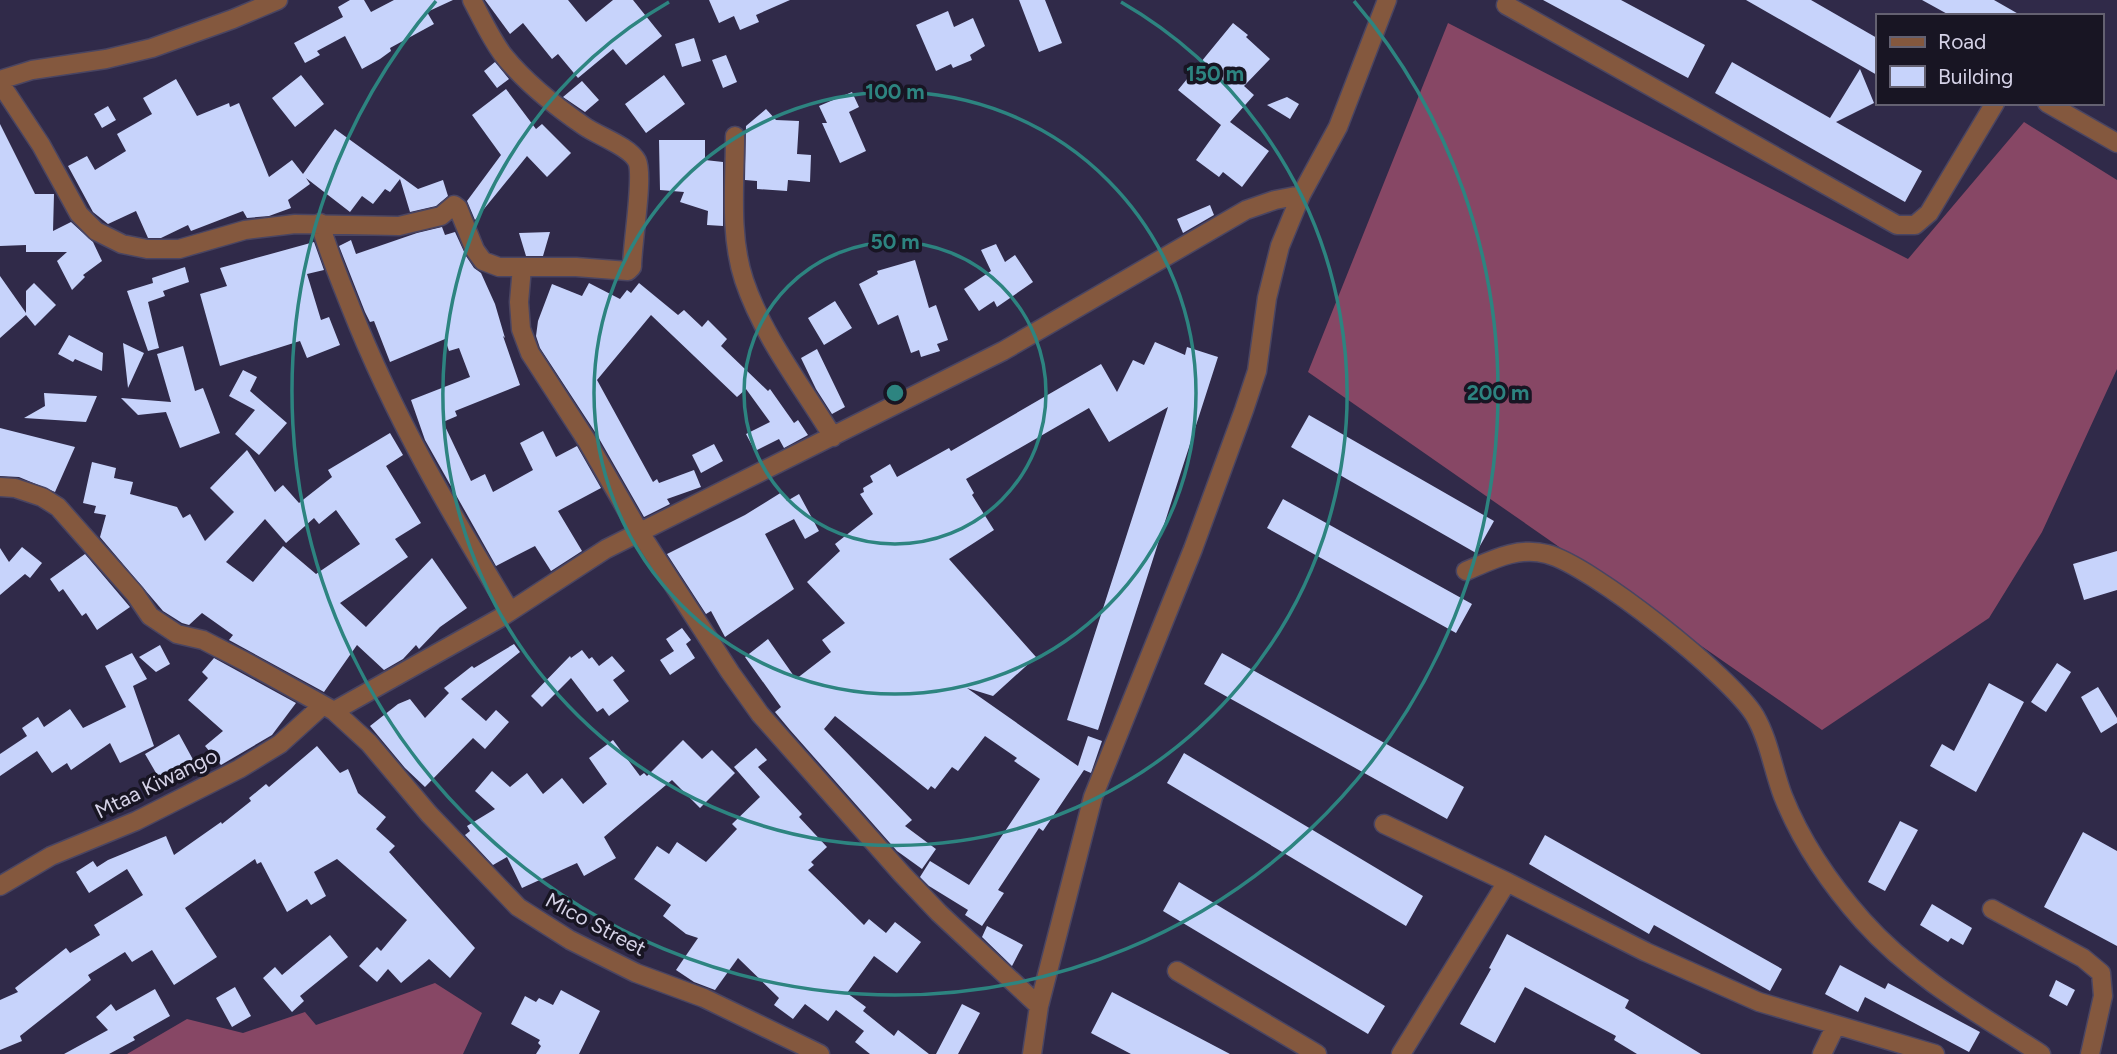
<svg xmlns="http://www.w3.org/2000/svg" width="2117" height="1054" font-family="Figtree,sans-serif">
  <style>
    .forest { fill: #874765 }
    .building { fill: #c7d3fb; fill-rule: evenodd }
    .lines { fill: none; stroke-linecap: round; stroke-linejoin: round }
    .minor-casing { stroke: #4a4562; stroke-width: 21 }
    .minor { stroke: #84583e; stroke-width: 18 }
    .ring { fill: none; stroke: #2d8480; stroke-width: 3.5 }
    .labels { text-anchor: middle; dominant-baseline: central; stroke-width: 7; stroke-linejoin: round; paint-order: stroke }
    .street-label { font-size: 21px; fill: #d5d2e7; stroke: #181523 }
    .centre { fill: #2d8480; stroke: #181523; stroke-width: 3.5 }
    .ring-label { font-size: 21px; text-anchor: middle; font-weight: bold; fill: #2d8480; stroke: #181523; stroke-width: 7; stroke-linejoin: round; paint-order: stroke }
  </style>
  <rect width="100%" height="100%" fill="#302a49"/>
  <!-- forest -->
  <path class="forest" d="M1448 23 1908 259 2024 122 2117 180V369L2042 532 1989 618 1822 730 1308 372Z
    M435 983 482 1013 463 1054H127L187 1019 243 1033 305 1012 316 1025Z"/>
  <!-- building -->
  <path class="building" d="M350 0H364L371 12 394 0H453L427 12 434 24 390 48 391 51 380 59 362 69 345 36 317 51 320 55 305 63 294 43 343 17 338 7Z
    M485 0H568L586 22 613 0H633L662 36 626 65 613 49 578 78 558 54 552 59 523 23 510 34Z
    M709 0H790L756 15 759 22 740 30 734 16 719 23Z
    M1019 0H1045L1062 43 1039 52Z
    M1543 0H1621L1705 45 1688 78Z
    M1746 0H1811L1877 38V75Z
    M1922 0H1994L2022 16H1951Z
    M948 11 954 27 973 18 985 46 970 55 972 60 953 68 951 64 936 71 916 25Z
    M1233 23 1248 35 1246 37 1270 59 1244 86 1254 95 1230 122 1269 151 1242 187 1223 172 1219 177 1196 160 1221 125 1178 90Z
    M694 38 701 61 682 67 675 44Z
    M726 55 737 82 723 88 712 60Z
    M495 62 509 79 497 88 484 71Z
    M1732 62 1830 118 1860 69 1874 103 1836 122 1922 171 1905 202 1715 93Z
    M301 75 324 104 295 127 272 98Z
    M664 75 685 104 646 133 625 104Z
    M176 79 197 116 229 103 230 107 239 103 269 177 292 160 303 174 335 129 418 189 443 180 448 196 436 206 410 212 400 179 390 192 385 189 373 204 362 196 350 212 306 178 310 184 288 200 291 208 269 216 247 218 243 211 191 231 188 225 161 238H148L136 211 108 224 93 212 68 166 87 156 95 170 126 151 117 134 152 114 143 98Z
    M582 81 599 100 585 112 563 97Z
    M506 89 536 129 542 124 571 153 547 177 527 156 475 220 467 201 501 155 472 115Z
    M852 92 859 107 849 112 866 151 840 163 822 123H827L819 106Z
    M1287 97 1299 104 1290 119 1267 105Z
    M108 106 116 120 102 128 94 114Z
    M766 109 776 120 799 121 797 154 811 155 810 182 788 180 787 191 757 189V181L745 180 746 126Z
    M0 124 35 194H54L53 231 71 222 93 242 102 261 83 275 85 277 72 290 57 261 67 252H26V245L0 246Z
    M659 140H705V160L723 162V226L707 225 708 211 680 202 684 192 660 190Z
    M1210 205 1214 215 1183 233 1177 219Z
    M442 227 445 235 455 232 466 256 474 268 481 273 495 304 505 338 503 336 520 385 455 411 457 416 443 422 471 481 485 474 493 492 533 470 520 443 543 431 556 457 577 446 601 488 558 511 582 551 551 571 535 546 496 566 425 440 411 400 470 377 459 348 449 351 445 339 390 362 374 321 370 322 365 312 339 246 351 240 356 254 417 233Z
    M550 232 543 256H526L519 233Z
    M314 242 324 270 307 274 321 320 329 317 340 345 307 358 300 341 220 366 200 294 227 286 220 268Z
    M996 244 1005 262 1015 255 1033 282 997 307 994 301 979 311 964 289 991 271 981 250Z
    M915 260 929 308 936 305 948 340 937 344 940 351 921 357 919 350 911 353 898 315 878 325 859 284 878 274 877 271Z
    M185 267 189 282 163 291 165 296 148 302 159 348 148 351 127 291 153 283 152 278Z
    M0 276 26 313V291L34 283 56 305 35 326 26 315 0 338Z
    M589 283 620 299 627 290 631 293 639 283 678 315 684 310 702 327 708 320 727 339 721 346 768 391 770 389 794 423 798 420 808 435 784 448 779 439 755 451 746 434 770 422 746 389 737 397 651 315 597 380 653 482 657 479 659 483 694 470 701 487 667 499 670 504 644 517 597 435 540 348 536 336 538 321 552 284 582 296Z
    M835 301 852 328 824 345 808 318Z
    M69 335 103 353 102 371 75 359 73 362 58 354Z
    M1155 342 1185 355 1187 347 1218 357 1098 730 1067 720 1168 407 1109 442 1089 408 966 479 974 493 972 495 994 530 949 559 1036 657 993 696 967 688 1078 766 1088 736 1102 741 1091 773 1084 770 1043 831 1039 828 998 890 1004 893 982 926 965 915 968 910 929 886 920 877 930 861 969 885 1040 779 1014 761 1017 758 985 736 958 771 952 767 935 789 931 786 928 790 835 716 824 729 912 820 905 826 936 849 922 869 897 851 790 730 775 712 781 707 745 657 768 639 796 679 831 652 822 640 845 623 807 582 840 551 835 544 873 514 860 494 864 492 863 488 873 482 870 476 890 464 897 477 949 448 951 451 1101 364 1117 392 1133 360 1144 365Z
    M123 343 144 353 128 388Z
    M183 346 195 391 203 388 220 433 180 448 166 412 138 415 121 398 171 402 157 354Z
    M817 349 845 407 832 414 816 389 801 358Z
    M243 370 257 377 250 391 287 423 259 455 235 434 255 410 229 396Z
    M44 393 97 396 86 422 24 418 45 406Z
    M1309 415 1494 521 1476 553 1291 447Z
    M0 428 75 447 55 492 19 477 0 476Z
    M390 433 403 455 386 466 421 523 395 539 408 557 340 603 366 627 432 558 467 608 440 627 419 649 416 645 403 659 384 670 357 645 324 692 229 640 233 635 202 613 189 625 182 623 163 611 100 537 106 515 94 513 96 506 83 503 92 462 116 468 114 478 133 482 130 494 177 507 183 518 190 514 205 541 234 512 210 488 247 450 275 492 283 485 299 503 332 477 328 470ZM336 510 360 544 316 574 283 546 253 582 226 562 265 519 286 543 314 518 319 524Z
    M714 444 723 461 701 473 692 455Z
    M782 492 787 501 799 494 819 531 805 539 794 519 765 534 794 589 725 637 711 611 706 614 667 554 745 515Z
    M1283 499 1472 604 1456 633 1267 528Z
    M22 547 42 563 30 578 25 574 0 595V548L9 562Z
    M2117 551V590L2084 600 2073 564Z
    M85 554 130 607 97 630 86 613 82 616 63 589 59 592 50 579Z
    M682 628 691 640 686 644 695 658 670 675 660 660 674 651 666 639Z
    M514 644 520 652 461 699 486 721 496 710 509 722 485 749 473 738 425 787 405 768 370 726 398 704 410 699 425 718 449 693 444 688 472 666 474 668Z
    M160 645 170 664 156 672 139 657Z
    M582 650 589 659 592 657 599 666 612 656 625 671 613 680 629 701 609 716 603 708 597 712 571 678 542 707 531 696 570 656 571 658Z
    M132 653 147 679 133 686 154 746 120 763 110 743 71 770 67 763 52 773 37 751 0 776V754L27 736 22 728 38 717 44 727 70 709 83 728 126 707 105 666Z
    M1222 653 1464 787 1447 819 1204 684Z
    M214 658 296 703 272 735 221 765 205 746 223 731 188 700 208 678 202 672Z
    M2057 663 2071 672 2046 712 2031 702Z
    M1989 683 2024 702 1976 792 1930 766 1942 744 1954 751Z
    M2098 687 2117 718V723L2101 733 2081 697Z
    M179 734 196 765 163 785 145 754Z
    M613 740 640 776 644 773 647 776 683 740 702 759 712 750 735 773 700 808 672 780 604 837 616 858 584 876 577 863 522 888 507 857 493 865 465 835 470 831 467 826 495 809 475 791 492 771 510 787 527 773 543 794 562 778 583 804 607 784 589 758Z
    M317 746 340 773 348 769 358 793 386 817 376 829 395 846 389 852 475 948 450 978 429 959 401 983 388 969 377 982 359 966 377 947 381 951 407 920 337 859 314 872 326 896 311 905 307 899 287 912 261 862 257 864 255 859 185 908 217 957 174 985 152 950 132 962 125 952 88 975 91 980 20 1036 22 1041 0 1050V1000L18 992 15 988 66 948 70 953 100 935 94 925 143 895 127 869 89 893 76 872 93 861 97 867 108 860 166 836 174 855 221 822 222 824 251 801 249 798 266 784 269 787Z
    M756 748 767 760 758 767 802 814 799 817 827 847 811 862 814 865 808 870 864 925 869 919 886 933 895 922 921 942 897 973 874 956 847 993 866 1007 863 1011 894 1036 898 1030 929 1054H870L855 1042 864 1031 836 1010 828 1021 805 1004 793 1019 774 1005 779 998 738 958 715 990 694 982 676 970 698 938 686 934 663 916 671 905 634 879 657 846 669 854 677 842 706 862 737 829 732 824 760 797 734 767Z
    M1184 753 1423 896 1406 926 1167 783Z
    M1900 821 1918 830 1885 891 1868 882Z
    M2083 832 2117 851V946L2044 907Z
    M1545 835 1782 969 1770 991 1654 925 1649 934 1529 864Z
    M1179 882 1385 1006 1368 1034 1163 911Z
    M1932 904 1972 928 1963 945 1951 938 1948 942 1920 925Z
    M987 926 1023 945 1012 966 982 937Z
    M1507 934 1629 1000 1625 1008 1701 1054H1637L1614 1040 1616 1036 1525 987 1495 1043 1460 1024 1491 969 1489 968Z
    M330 935 348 957 300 996 304 1001 292 1012 263 978 275 967 282 975Z
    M1840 965 1885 989 1888 983 1980 1032 1969 1052 1865 997 1858 1012 1825 994Z
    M2056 980 2075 990 2067 1006 2049 996Z
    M235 987 251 1016 232 1027 216 998Z
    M155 989 170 1016 133 1037 135 1040 109 1054H64L108 1030 96 1017 111 1004 116 1011Z
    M561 990 600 1011 579 1054H536L541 1046 538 1043 540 1040 511 1024 525 996 536 1002 539 998 553 1005Z
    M1112 992 1230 1054H1131L1091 1033Z
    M962 1004 980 1013 958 1054H936Z"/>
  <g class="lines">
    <defs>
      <path id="minor" d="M1506 5 1897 225H1915L1929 213 1995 103
        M0 80 32 70 106 59 152 48 233 19 278 0
        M0 83 41 145 79 214 96 231 122 244 147 249H179L245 230 295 224 399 226 441 216 454 205 458 208 475 250 483 261 499 267H576L628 271 632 267C632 244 644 176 637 161 629 146 598 136 584 126 555 106 526 83 504 56 491 39 482 19 472 0
        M2047 103 2117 143
        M735 136C735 182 729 235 744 280 763 337 802 386 833 437
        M320 223C328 252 340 280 351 308 394 417 450 512 510 611
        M522 267 519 302 521 329 530 353 587 441 640 533 730 672 760 714 902 874 939 913 1039 1006
        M0 487 15 488 42 497 58 507 135 594 150 616 177 634 203 640 244 661 334 711 369 743 429 814 518 907 570 940 636 973 704 998 820 1054
        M1466 571C1492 560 1518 546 1547 554 1591 565 1732 677 1755 716 1769 740 1773 770 1783 796 1801 841 1831 885 1863 921 1913 977 1979 1014 2041 1054
        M334 711 500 618 606 549 1003 351 1246 210 1275 200 1301 195
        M1384 824 1507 882 1646 952 1759 1002 1935 1054
        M0 886 51 856 136 821 239 769 280 744 322 706
        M1992 909 2083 958 2101 973 2103 996 2090 1054
        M1177 971 1317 1054
        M1032 1054 1039 1006 1093 797 1193 549 1244 410 1257 371 1267 298 1280 246 1301 195 1338 127 1387 0
        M1401 1054 1507 882
        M1822 1054 1836 1025"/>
    </defs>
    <!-- minor casing -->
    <use href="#minor" class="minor-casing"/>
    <!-- minor -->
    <use href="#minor" class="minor"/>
  </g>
  <!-- distance rings -->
  <g class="ring">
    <circle cx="895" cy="393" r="151"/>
    <circle cx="895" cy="393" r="301"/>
    <path d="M1121 2A452 452 0 1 1 669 2"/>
    <path d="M1354 1A603 603 0 1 1 436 1"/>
  </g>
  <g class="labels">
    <!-- street labels -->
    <g class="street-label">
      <text transform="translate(156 783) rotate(-26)">Mtaa Kiwango</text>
      <text transform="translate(596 924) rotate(28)">Mico Street</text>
    </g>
  </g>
  <circle cx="895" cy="393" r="10" class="centre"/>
  <g class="ring-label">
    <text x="1215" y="81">150 m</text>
    <text x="895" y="99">100 m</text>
    <text x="895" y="249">50 m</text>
    <text x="1498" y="400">200 m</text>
  </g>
  <!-- legend -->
  <rect x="1876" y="14" width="228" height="91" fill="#181523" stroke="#646171" stroke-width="2"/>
  <rect x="1890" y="37" width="35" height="10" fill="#84583e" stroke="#646171" stroke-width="2"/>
  <text x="1938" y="49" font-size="21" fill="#d5d2e7">Road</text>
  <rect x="1890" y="66" width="35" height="21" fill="#c7d3fb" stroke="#646171" stroke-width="2"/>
  <text x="1938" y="84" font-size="21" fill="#d5d2e7">Building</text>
</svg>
